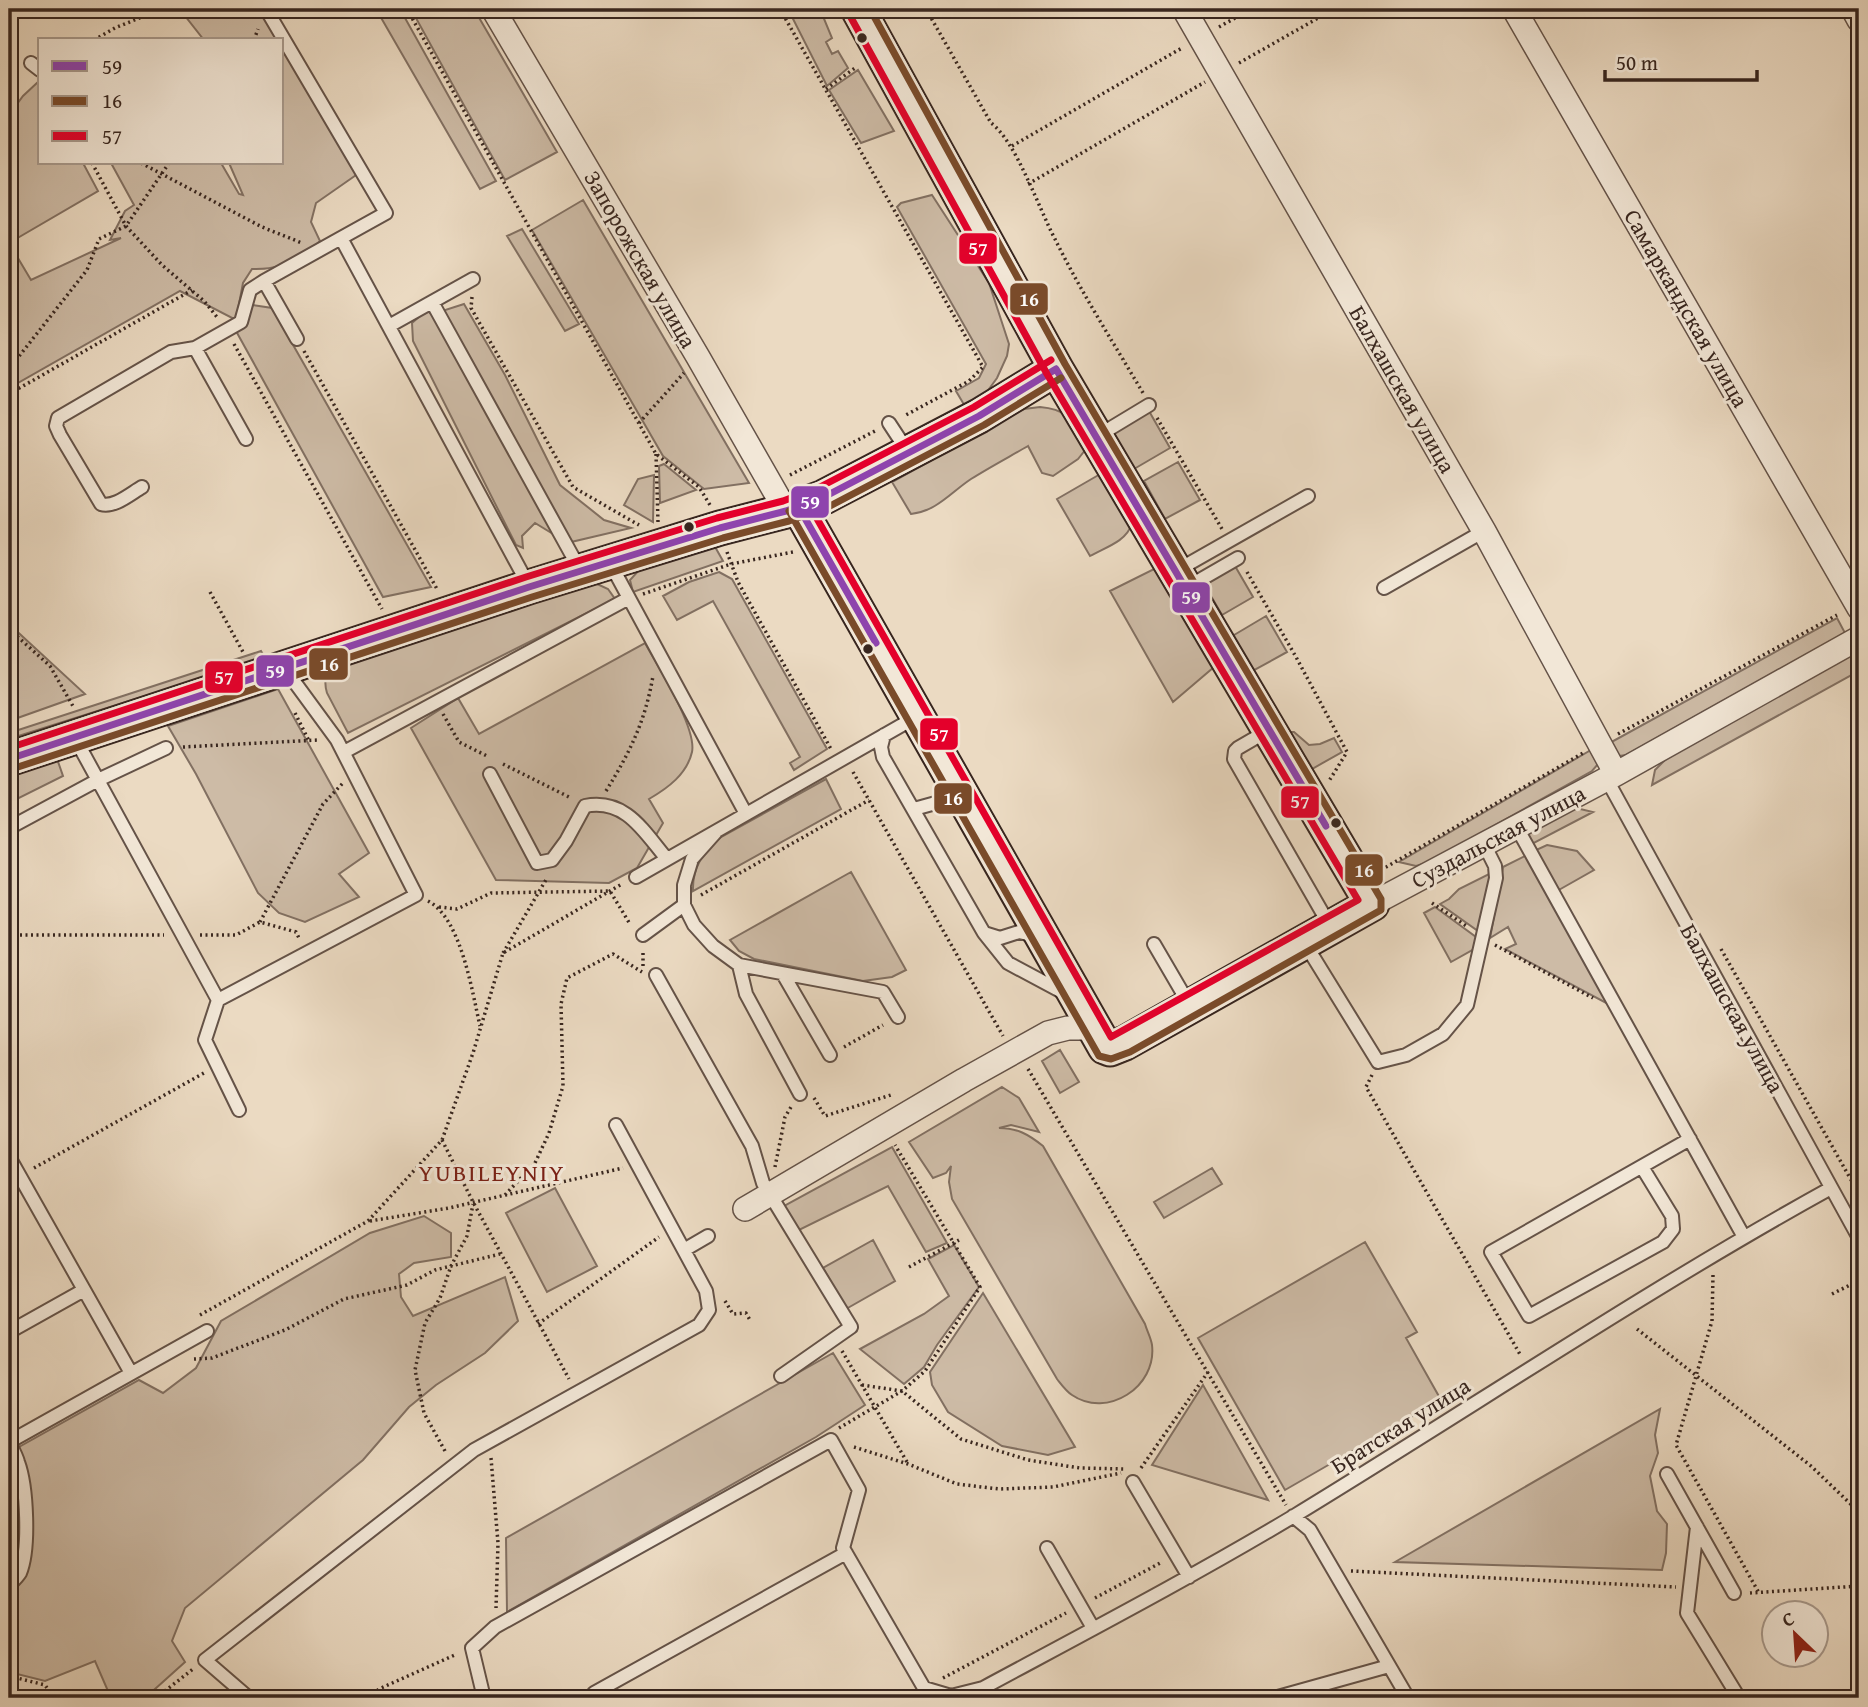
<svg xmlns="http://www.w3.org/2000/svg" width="1868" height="1707" font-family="'Gentium Book Plus',serif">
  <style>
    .green { fill: #cdbba6; stroke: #827062; stroke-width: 2 }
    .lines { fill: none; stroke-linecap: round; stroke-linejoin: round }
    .lane-casing { stroke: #655348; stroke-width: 16 }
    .street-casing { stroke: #655348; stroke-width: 26 }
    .secondary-casing { stroke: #38261f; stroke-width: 37 }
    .path { stroke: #38261f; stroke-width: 3.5; stroke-dasharray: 2 3.5; stroke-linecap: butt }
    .lane { stroke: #f2e7d7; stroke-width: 12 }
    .street { stroke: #f2e7d7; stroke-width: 23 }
    .secondary { stroke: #f2e7d7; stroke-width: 33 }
    .bus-1-casing { stroke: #f2e7d7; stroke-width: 12 }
    .bus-2-casing { stroke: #f2e7d7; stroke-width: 12 }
    .bus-3-casing { stroke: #f2e7d7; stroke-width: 12 }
    .bus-1 { stroke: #8e44ad; stroke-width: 7 }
    .bus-2 { stroke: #7a4b2a; stroke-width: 7 }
    .bus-3 { stroke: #e4002b; stroke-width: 7 }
    .bus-dot { fill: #38261f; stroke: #f2e7d7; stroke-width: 2.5 }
    .labels { text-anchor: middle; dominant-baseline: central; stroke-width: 6; stroke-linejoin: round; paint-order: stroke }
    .street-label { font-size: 23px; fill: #38261f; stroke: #f2e7d7 }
    .neighbourhood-label { font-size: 24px; letter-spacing: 2px; fill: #7a1f14; stroke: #f2e7d7 }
    .line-badge { stroke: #f2e7d7; stroke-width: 2.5 }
    .badge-label { font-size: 19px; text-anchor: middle; font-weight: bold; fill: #fff }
  </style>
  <rect width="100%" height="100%" fill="#ebdac2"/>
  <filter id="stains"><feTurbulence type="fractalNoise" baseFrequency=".00286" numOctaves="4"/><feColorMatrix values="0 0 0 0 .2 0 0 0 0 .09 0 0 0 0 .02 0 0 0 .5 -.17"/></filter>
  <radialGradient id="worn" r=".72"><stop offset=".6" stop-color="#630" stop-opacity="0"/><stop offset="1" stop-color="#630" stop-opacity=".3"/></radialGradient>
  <!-- green -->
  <path class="green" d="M183 9H265L281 40H204L182 12Z
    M376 9H400L496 181 480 189Z
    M411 9H474L557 152 505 180Z
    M788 9H820L832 38 826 42 832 54 838 51 848 68 827 86Z
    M282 41 359 173 316 203 311 222 320 241C302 260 278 270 252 269L243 283 236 320 180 291 9 388V115L23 96 39 81 40 163H83L98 191 9 243 31 280 121 238 110 240 125 211 134 205 111 163H221L239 194 243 195 229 163H282Z
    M858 70 894 131 861 143 829 90Z
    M932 195 989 283 1009 344 1007 356 997 378 981 400 966 408 956 391 979 378 986 364 897 207 901 203Z
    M583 200 749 483 704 489 663 456 532 230Z
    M522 229 579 324 565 331 507 236Z
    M464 304 505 375 560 485 604 520 631 528 571 542 442 311Z
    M253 305 272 308 431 587 383 597 236 331Z
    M427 310 440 323 558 537 535 523 522 536 523 548 516 545 413 341 412 323Z
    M1040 407C1073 410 1071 423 1086 449L1078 459 1053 476 1042 473 1028 446C1009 457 990 467 971 479 950 493 937 511 911 514L892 482 1024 409Z
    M1149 411 1170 448 1134 469 1113 432Z
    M1178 462 1200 500 1165 519 1144 481Z
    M664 464 696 490 660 503 659 466Z
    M1102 473 1131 525C1127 541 1104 548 1090 556L1057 499Z
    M654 475 653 522 624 505 638 479Z
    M714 545 723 561 633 592 630 580 640 569Z
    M1235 566 1253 597 1222 615 1204 584Z
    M1156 568 1214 667 1173 702 1110 591Z
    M719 572 732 579 827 749 794 770 790 763 800 757 713 601 677 620 663 596 689 582Z
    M595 583 608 589 615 599 348 733 327 693C323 679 326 671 339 665Z
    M1266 616 1287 652 1249 673 1229 638Z
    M1837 618 1845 633 1626 755 1619 756 1606 745Z
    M9 624 85 694 9 721Z
    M645 643C657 665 697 728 692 752 687 774 668 788 649 799L663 823 637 868 609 883 496 880 411 728 458 698 479 734Z
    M261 651 265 658 9 739V733Z
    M1855 652 1859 659V671L1652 785 1655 770 1667 758Z
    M278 689 369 853 339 874 359 897 305 922 279 913 258 893 196 774 168 726Z
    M1287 732H1294L1309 745 1320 744 1334 738 1342 752 1312 769 1303 762Z
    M1596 747 1599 763 1592 771 1429 862 1416 866 1399 862Z
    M55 753 63 776 9 803V770Z
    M826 779 841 809 693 891C692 868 703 851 721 837Z
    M1576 808 1593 812 1530 845 1523 833Z
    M1547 845 1577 851 1594 870 1557 891 1534 851Z
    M1527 855 1610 1005 1505 949 1516 944 1508 927 1490 938 1503 867Z
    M851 872 906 970 892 977 863 981 754 959 739 951 730 940Z
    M1491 873 1478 931 1440 904 1449 899 1459 889Z
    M1435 907 1476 937 1474 949 1451 962 1424 913Z
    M1060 1050 1079 1082 1060 1093 1042 1061Z
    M1002 1087 1019 1098 1039 1132 1011 1125 999 1128C1017 1128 1028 1134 1043 1146L1145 1324C1147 1331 1151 1338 1152 1345 1157 1387 1107 1419 1072 1395 1066 1391 1061 1384 1057 1379L952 1199 949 1182 951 1166 946 1173 933 1178 909 1142Z
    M892 1147 947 1243 926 1252 888 1186 797 1231 782 1207Z
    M1212 1168 1222 1184 1164 1218 1154 1202Z
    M555 1188 597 1266 547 1292 506 1213Z
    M424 1216 451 1233V1257L414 1263 399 1274 401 1297 413 1316 505 1277 518 1321 485 1353 436 1385 409 1407 363 1460 185 1608 172 1641 185 1662 145 1698H111L95 1661 45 1681 9 1672V1591L28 1553 33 1516 19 1447 139 1380 163 1393 196 1368 221 1321 370 1233Z
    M873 1240 895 1281 846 1309 823 1268Z
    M1365 1242 1417 1332 1406 1338 1441 1400 1285 1490 1198 1338Z
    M954 1245 979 1287 937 1345 924 1367 904 1384 860 1349 924 1314 949 1296 928 1259Z
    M983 1293 1075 1447 1048 1455 1002 1446 948 1412 932 1385 930 1372Z
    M833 1353 865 1405 816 1437 507 1612 506 1538Z
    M1203 1385 1268 1500 1152 1465Z
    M1660 1409 1655 1435 1658 1453 1650 1476 1657 1511 1667 1524 1666 1553 1662 1570 1395 1562Z"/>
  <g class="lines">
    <defs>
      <path id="lane" d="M266 9 386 213 341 238
        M31 63 40 70
        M432 302 579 568
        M389 326 473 279
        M297 339 264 281 341 238 529 586
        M195 348 246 439
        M889 423 908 452
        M1096 437 1149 405
        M142 487C130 494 114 508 101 504L60 435 56 426 58 418 171 352 195 348 241 322 250 290 264 281
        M610 563 746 814
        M1176 571 1308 496
        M1186 588 1238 558
        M1384 588 1484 531
        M1269 730 1238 748 1235 751 1234 759 1330 926
        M884 735 881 747 883 757 984 933 1000 938 1019 932 1036 936
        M76 740 218 1000
        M344 752 629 598
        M490 774 537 863 552 860 566 841 585 806C626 798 644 832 667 859
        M1606 778 1859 1238
        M914 809 961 796
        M1516 826 1744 1237
        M9 828 98 780 166 748
        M716 832 692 859 684 885V905L694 925 713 946 739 965 883 992 898 1017
        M636 877 916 717
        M984 933 1008 963 1066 994
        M643 935 684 905
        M1304 942 1378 1062 1406 1055 1443 1034 1467 1005 1496 878 1495 866 1484 844
        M1154 944 1189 1004
        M739 965 746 994 800 1094
        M783 974 830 1055
        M656 975 752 1146 763 1183 851 1327 781 1376
        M239 1110 205 1040 218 1000 416 895 337 740 285 669
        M9 1157 131 1373
        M1642 1167 1672 1216 1673 1229 1663 1242 1529 1316 1491 1252 1690 1139
        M684 1250 708 1236
        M9 1332 84 1290
        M9 1442 207 1331
        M1667 1474 1734 1593
        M1133 1482 1189 1577
        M1293 1516 1310 1530 1408 1698
        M1697 1527 1687 1613 1739 1698
        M1047 1548 1093 1628
        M9 1585C13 1581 17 1578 20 1573 30 1549 27 1486 18 1462 16 1455 12 1448 9 1442
        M594 1693 846 1553
        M249 1698 205 1660 474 1450 699 1325 709 1310 706 1291 616 1125
        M484 1698 472 1648 495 1627 831 1440 859 1490 843 1548 924 1688 951 1696 983 1688C1087 1632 1192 1577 1294 1516 1473 1407 1648 1289 1831 1188
        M1274 1698 1389 1666"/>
      <path id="street" d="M493 9 698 357 786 511
        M1184 9 1484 531 1616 774
        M1514 9 1859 608
        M1853 9 1859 20
        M1372 904 1616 774 1859 638
        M745 1209 964 1080 1048 1033 1068 1028H1093"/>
      <path id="secondary" d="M798 506 1105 1047 1110 1049 1125 1043 1372 904 1056 369 858 9
        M9 759 529 587 720 528 786 511 824 497 979 416 1056 369"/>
    </defs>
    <!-- lane casing -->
    <use href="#lane" class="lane-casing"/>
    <!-- street casing -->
    <use href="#street" class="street-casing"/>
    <!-- secondary casing -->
    <use href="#secondary" class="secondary-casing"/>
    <!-- path -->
    <path class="path" d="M407 9 656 454 699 487 710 505
      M780 9 983 367 969 381 904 416
      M926 9 991 123C1016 141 1039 209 1055 239 1081 292 1113 342 1143 393
      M1219 27 1251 9
      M94 40 115 28 161 9
      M254 40 258 29
      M1239 63 1334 9
      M826 89 855 68
      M1012 146 1182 48
      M92 163 126 226 162 265 204 301 217 317
      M141 163 262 227 302 243
      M1028 184 1205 82
      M472 297 471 308 573 487 639 525
      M234 344 382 609
      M304 351 437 589
      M9 369 87 270 99 239 126 226 169 163
      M9 394 192 290
      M1157 418 1222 529
      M639 423 684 373
      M656 454 658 522
      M790 475 875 431
      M727 552 738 582 831 749
      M1247 572 1296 657 1347 752 1329 781
      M210 592 243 652
      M643 594 731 564 793 552
      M9 629 50 666 74 708
      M295 713 309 741
      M443 714 459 742 489 757
      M1618 734 1837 615
      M183 747 318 740
      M503 764 571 798
      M853 772 1003 1036
      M606 791C630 752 645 722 653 676
      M1381 870 1583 753
      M701 895 869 800
      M428 901C461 918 472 991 480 1026
      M1432 903 1468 927
      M439 907 457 909 491 893 610 891 630 924
      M260 922 323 804 343 783
      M9 935H164
      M200 935H236L260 922 296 932 299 938
      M1495 945 1593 998
      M1721 949 1859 1194
      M503 953 547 878
      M643 966V950
      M844 1047 883 1025
      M1028 1069 1286 1505
      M1372 1075 1366 1087 1521 1356
      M814 1098 825 1116 894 1094
      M442 1140 473 1202 569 1379
      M775 1167 785 1117 791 1107
      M34 1168 204 1073
      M505 1195 535 1163 549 1133 563 1086 561 1004 567 978 613 954 642 972
      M370 1221 449 1208 623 1168
      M909 1267 959 1240
      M1713 1275 1712 1321 1676 1445 1759 1593
      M1832 1294 1858 1281
      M725 1301 733 1314 746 1313 750 1320
      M200 1315 368 1221 442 1140 473 1053 503 953 622 884
      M538 1324 659 1237
      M1637 1329 1811 1466 1859 1512
      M842 1351 907 1462
      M194 1359 212 1358 285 1330 344 1299 407 1285 435 1270 500 1254
      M862 1385 902 1391 961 1439 1028 1460 1080 1468 1125 1469
      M839 1428 902 1391 925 1371 980 1287 895 1145
      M854 1447 908 1464 957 1484 999 1489 1053 1487 1121 1473
      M445 1451 424 1413 415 1370 425 1323 440 1298 451 1266 467 1236 473 1204
      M491 1458 498 1543 496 1608
      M1141 1468 1208 1372
      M1351 1571 1676 1587
      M1750 1593 1859 1586
      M1095 1598 1162 1562
      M9 1676 45 1685 54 1698
      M943 1678 1066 1613
      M156 1698 193 1669
      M369 1698 379 1689 457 1654"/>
    <!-- lane -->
    <use href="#lane" class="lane"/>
    <!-- street -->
    <use href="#street" class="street"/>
    <!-- secondary -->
    <use href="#secondary" class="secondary"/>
    <defs>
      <path id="bus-1" d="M1056 369 1326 826
        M798 506 876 643
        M9 759 529 587 720 528 786 511 824 497 979 416 1056 369"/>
      <path id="bus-2" d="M789 511 1099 1056 1111 1059 1130 1052 1381 910V899L1065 364 870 9
        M12 769 532 597 723 538 789 521 828 507 984 425 1061 378"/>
      <path id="bus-3" d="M807 501 1111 1037 1358 900 1047 374 849 14
        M9 748 526 577 717 518 783 501 820 487 974 407 1051 360"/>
    </defs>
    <!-- bus-1 casing -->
    <use href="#bus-1" class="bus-1-casing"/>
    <!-- bus-2 casing -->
    <use href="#bus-2" class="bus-2-casing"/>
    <!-- bus-3 casing -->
    <use href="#bus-3" class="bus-3-casing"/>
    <!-- bus-1 -->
    <use href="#bus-1" class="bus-1"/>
    <!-- bus-2 -->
    <use href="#bus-2" class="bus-2"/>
    <!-- bus-3 -->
    <use href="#bus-3" class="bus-3"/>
  </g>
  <!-- markers -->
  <g class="bus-dot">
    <circle cx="862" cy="38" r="6"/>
    <circle cx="689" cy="527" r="6"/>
    <circle cx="868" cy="649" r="6"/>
    <circle cx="1336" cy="823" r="6"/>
  </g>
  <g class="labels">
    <!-- street labels -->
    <g class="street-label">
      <text transform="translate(641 259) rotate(60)">Запорожская улица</text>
      <text transform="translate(1687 308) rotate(60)">Самаркандская улица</text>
      <text transform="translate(1403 389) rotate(60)">Балхашская улица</text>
      <text transform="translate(1498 836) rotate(-28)">Суздальская улица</text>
      <text transform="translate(1733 1008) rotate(61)">Балхашская улица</text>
      <text transform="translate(1400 1425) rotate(-32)">Братская улица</text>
    </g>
    <!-- neighbourhood labels -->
    <g class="neighbourhood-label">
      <text x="492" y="1172">YUBILEYNIY</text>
    </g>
  </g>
  <g class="line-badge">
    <rect x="958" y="232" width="40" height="33" rx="7" fill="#e4002b"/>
    <rect x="1009" y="282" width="40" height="34" rx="7" fill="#7a4b2a"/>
    <rect x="790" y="485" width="40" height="34" rx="7" fill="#8e44ad"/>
    <rect x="1171" y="581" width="40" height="33" rx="7" fill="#8e44ad"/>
    <rect x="308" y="647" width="41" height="34" rx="7" fill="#7a4b2a"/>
    <rect x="255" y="654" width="40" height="34" rx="7" fill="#8e44ad"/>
    <rect x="204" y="660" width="40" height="34" rx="7" fill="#e4002b"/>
    <rect x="919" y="717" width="40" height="34" rx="7" fill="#e4002b"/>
    <rect x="933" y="782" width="40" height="33" rx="7" fill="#7a4b2a"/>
    <rect x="1280" y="785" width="40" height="34" rx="7" fill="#e4002b"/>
    <rect x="1344" y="853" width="40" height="34" rx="7" fill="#7a4b2a"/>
  </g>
  <g class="badge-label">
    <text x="978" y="255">57</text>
    <text x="1029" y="306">16</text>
    <text x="810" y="509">59</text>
    <text x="1191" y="604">59</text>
    <text x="329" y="671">16</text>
    <text x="275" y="678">59</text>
    <text x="224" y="684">57</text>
    <text x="939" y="741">57</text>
    <text x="953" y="805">16</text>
    <text x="1300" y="808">57</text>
    <text x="1364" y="877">16</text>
  </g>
  <!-- margin -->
  <rect width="1868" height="1707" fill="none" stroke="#ebdac2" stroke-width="35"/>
  <rect x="10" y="10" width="1847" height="1686" fill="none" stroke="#38261f" stroke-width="3.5"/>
  <rect x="18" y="18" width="1833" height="1672" fill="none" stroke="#38261f" stroke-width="2"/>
  <!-- legend -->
  <rect x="38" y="38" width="245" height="126" fill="#f2e7d7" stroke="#a89a8d" stroke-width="2"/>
  <rect x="52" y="61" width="35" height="10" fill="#8e44ad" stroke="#a89a8d" stroke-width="2"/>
  <text x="102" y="74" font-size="21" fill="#38261f">59</text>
  <rect x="52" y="96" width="35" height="10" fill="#7a4b2a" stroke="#a89a8d" stroke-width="2"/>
  <text x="102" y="108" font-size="21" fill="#38261f">16</text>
  <rect x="52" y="131" width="35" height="10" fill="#e4002b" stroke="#a89a8d" stroke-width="2"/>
  <text x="102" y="144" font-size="21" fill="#38261f">57</text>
  <!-- north arrow -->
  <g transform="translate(1795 1634) rotate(335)"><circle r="33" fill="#f2e7d7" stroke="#a89a8d" stroke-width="2"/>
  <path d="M0-5L12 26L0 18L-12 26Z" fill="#8f2418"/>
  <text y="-10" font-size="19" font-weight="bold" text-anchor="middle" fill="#38261f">С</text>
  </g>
  <!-- scale -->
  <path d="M1605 70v10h152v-10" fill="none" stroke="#38261f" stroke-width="3.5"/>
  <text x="1616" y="70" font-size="21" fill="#38261f" stroke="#f2e7d7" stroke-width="5" paint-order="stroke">50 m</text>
  <rect width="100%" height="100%" filter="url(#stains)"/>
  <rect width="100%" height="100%" fill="url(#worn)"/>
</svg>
